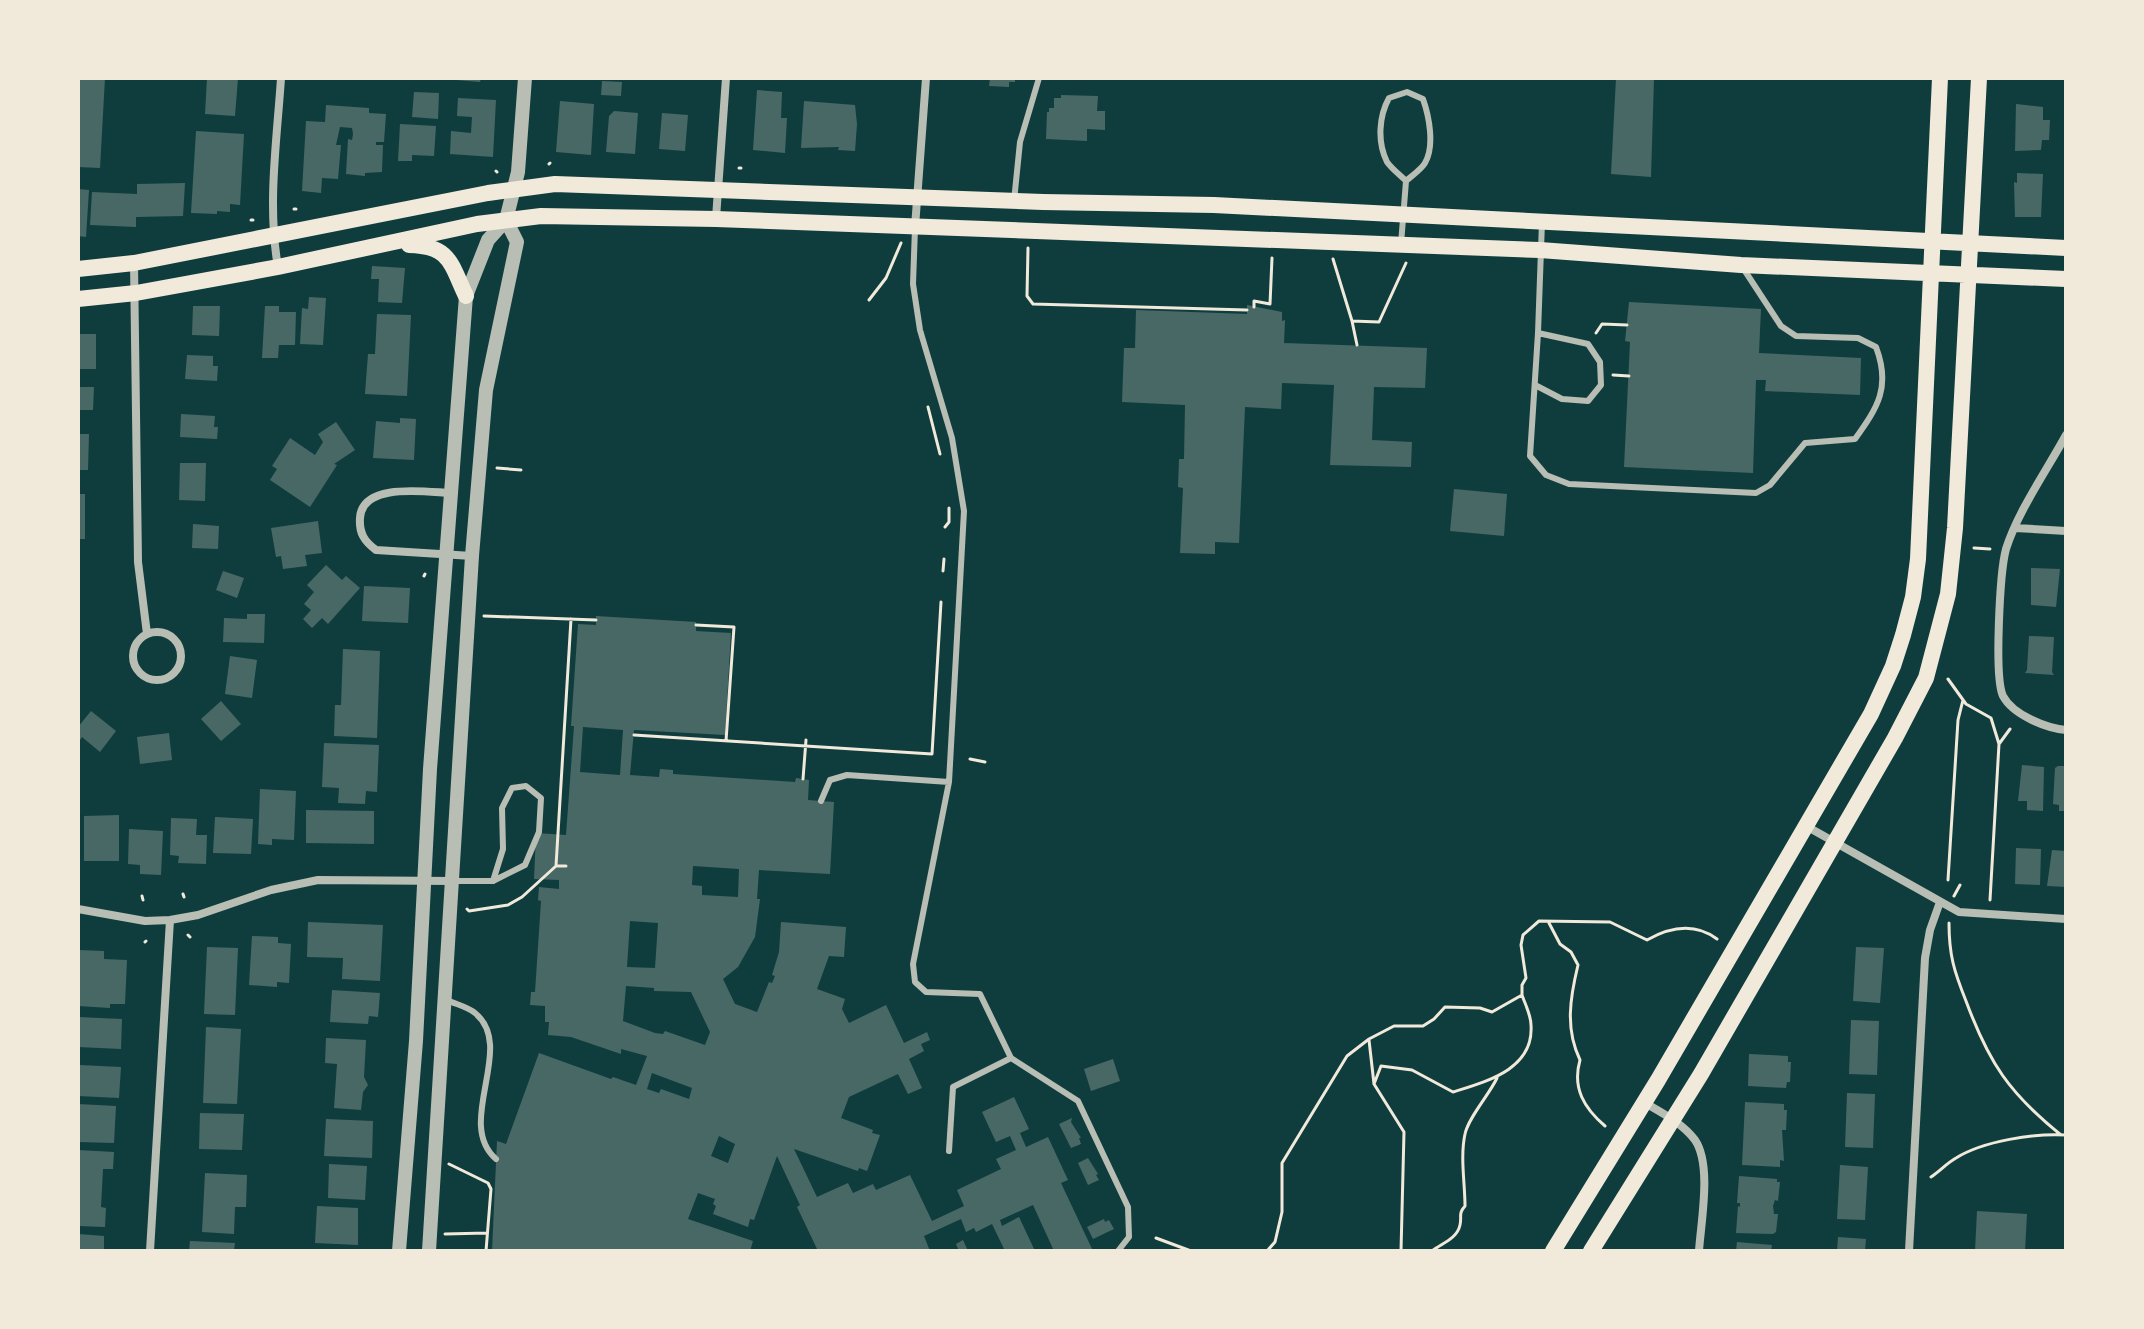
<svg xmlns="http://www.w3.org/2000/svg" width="2144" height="1329" font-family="'Open Sans',sans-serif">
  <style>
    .building { fill: #486865; fill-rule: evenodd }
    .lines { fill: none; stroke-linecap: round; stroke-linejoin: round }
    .path { stroke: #f1e9da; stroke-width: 3 }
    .service { stroke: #b8beb3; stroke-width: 6 }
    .minor { stroke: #b8beb3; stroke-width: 8 }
    .tertiary { stroke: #b8beb3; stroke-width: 14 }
    .secondary { stroke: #f1e9da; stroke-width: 16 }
  </style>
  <rect width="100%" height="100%" fill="#0f3d3e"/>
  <!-- building -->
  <path class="building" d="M78 78H105L100 168 78 167Z
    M207 78H238L235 116 205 114Z
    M456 78H481L480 82 456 80Z
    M990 78H1015V82H1009V87L989 86Z
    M1616 78H1654L1651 177 1611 174Z
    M602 81 622 82 621 96 601 95Z
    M757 90 782 92 781 118H787L785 153 753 150Z
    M414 92 439 93 438 119 412 117Z
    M1061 95 1098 96 1097 111H1105V130L1087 129V141L1046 139 1047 112H1049V108H1054V98H1061Z
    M458 98 496 100 493 157 450 154 451 131 471 133 472 117 457 116Z
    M560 101 594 104 591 155 556 152Z
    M804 101 855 105 857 124 855 151 838 150 839 147 801 148Z
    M2016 104 2043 107V120H2050L2049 140H2042L2041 150 2015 151Z
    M326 105 369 108V113L386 114 384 142H376V145H383L382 172 365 173V176L346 174 348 139 352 140 353 134 352 128 340 127 336 145H341L338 179 322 178 321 193 302 191 306 121 325 122Z
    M614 111 638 113 635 154 606 152 609 116Z
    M662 113 688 115 685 151 659 149Z
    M400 124 436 126 434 156 412 155V161H398Z
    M196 131 244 134 240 205 230 204V212L217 211V214L191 213Z
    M2017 173 2043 174 2041 217H2015L2014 182 2017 183Z
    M185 183 183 216 136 217V227L90 225 92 192 137 194V184Z
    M78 189 89 190 86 237 78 236Z
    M372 266 405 268 402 303 378 302 379 279H371Z
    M309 297 326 298 323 345 300 344 302 308 308 309Z
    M1629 302 1761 309 1759 353 1861 358 1860 395 1765 391 1766 380H1756L1753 473 1624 467 1630 342 1625 341Z
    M1247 305 1282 312V321L1285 320 1284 343 1427 348 1425 388 1374 387 1372 440 1412 442 1411 467 1330 465 1334 385 1282 383 1281 409 1245 407 1239 543 1215 542V554L1180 553 1183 488 1178 487 1179 459H1184L1185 405 1122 402 1124 348H1135L1136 310 1247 314Z
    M193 306H220L219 336 192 335Z
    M265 306H279V312H296L295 345H279L278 358H262Z
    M377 314 411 315 407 396 365 394 368 354H375Z
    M78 334H96V369H78Z
    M187 355 213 356V366H218L217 381 185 379Z
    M78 387H94L93 410H78Z
    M181 414 215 416 214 427H218L217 439 180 437Z
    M400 418 416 419 414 460 373 458 376 421 400 423Z
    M336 422 355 450 334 464 337 465 310 507 270 480 277 469 272 466 290 438 315 455 323 442 318 434Z
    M78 434H89L88 470H78Z
    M180 463H206L205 501 179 500Z
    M1454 489 1507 494 1504 536 1450 531Z
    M78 494H85V539H78Z
    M318 521 322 553 305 555 307 566 283 569 281 556 276 557 271 528Z
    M193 524 219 526 218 549 192 548Z
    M326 565 342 580 346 576 360 588 328 624 322 618 312 628 303 619 311 610 304 604 314 592 307 585Z
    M2031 568 2060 569 2056 607 2031 605Z
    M223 571 244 578 237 598 216 590Z
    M364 586 410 588 408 623 362 621Z
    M247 614H265L264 643 223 642 224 618 247 619Z
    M596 616 696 622V631L731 633 725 735 634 730 630 775 659 777 660 769 673 770V774L795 782 796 778 809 780 808 800 834 802 830 874 759 870 757 899H760L755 937 738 967 723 979 735 1004 757 1012 769 982 772 983 775 976 772 975 779 952 781 922 846 927 844 957 829 956 817 989 845 999 842 1009 849 1023 886 1005 904 1043 927 1032 930 1040 921 1044 924 1051 909 1059 922 1088 908 1094 898 1074 849 1097 841 1118 873 1130 872 1133 880 1135 867 1171 859 1168 858 1171 794 1149 817 1197 848 1183 853 1193 873 1184 876 1190 910 1175 932 1221 964 1206 957 1190 1001 1169 996 1159 1016 1150 1010 1136 996 1142 982 1112 1014 1097 1029 1129 1020 1133 1026 1147 1048 1137 1068 1180 1061 1183 1093 1251H1054L1033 1205 1000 1220 1002 1226 1019 1217 1035 1251H1005L992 1224 976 1232 974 1228 966 1232 961 1219 924 1236 930 1251H818L797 1207 800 1205 777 1156 754 1220 750 1219 748 1227 713 1214 716 1206 713 1204 715 1199 698 1193 688 1219 753 1241 750 1251H492L497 1141 506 1144 539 1053 611 1079 613 1077 636 1085 647 1056 621 1049V1054L571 1037 548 1035 549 1022H545V1006L530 1005 531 992H535L541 901 538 900 539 887 559 889V880L534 879 536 833 566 835 574 726H571L578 624 596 625ZM583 727 623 730 620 775 580 772ZM693 866 739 869 738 897 702 895V886L692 885ZM630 921 658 923 655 968 627 967ZM626 986 654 988V991L691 992 710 1032 705 1045 665 1031 663 1034 655 1033 623 1021ZM652 1073 692 1088 689 1099 661 1089 659 1093 647 1089ZM719 1136 735 1144 728 1163 711 1156Z
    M2029 636 2054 637 2052 672 2054 675 2025 673 2027 670Z
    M343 649 380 651 377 738 334 736 335 705H341Z
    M230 656 257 660 252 698 225 694Z
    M221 701 241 724 221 741 201 719Z
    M91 711 116 731 100 752 82 737 78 743V727Z
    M169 733 172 760 140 764 137 737Z
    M324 743 379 745 377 792 366 791 365 804 338 803 339 788 322 787Z
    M2022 765 2044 767 2043 811 2027 810V801H2018Z
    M2058 766H2066V811H2059V805L2053 804 2055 768Z
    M260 789 296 791 294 840 272 839V845L258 844Z
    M306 810 374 811V844L306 843Z
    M119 815V861H84V816Z
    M215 817 253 819 251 854 213 853Z
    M171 818 197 819 196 835H207L206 864 178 863 179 856 170 855Z
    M129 829 163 831 161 875 140 874V865L128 864Z
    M2016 848 2041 849 2040 885 2015 884Z
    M2052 850 2066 851V887L2047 886Z
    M308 922 383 925 380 981 342 979 343 958 307 957Z
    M252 936 278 937V943L291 944 289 983 277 982V987L249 985Z
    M207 947 238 948 235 1015 204 1014Z
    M1856 947 1884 948 1880 1003 1853 1001Z
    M79 950 104 951V959L127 960 125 1004H110V1008L78 1006Z
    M332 990 380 993 378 1017 369 1016 368 1024 330 1022Z
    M78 1017 122 1019 121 1049 78 1047Z
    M1851 1020 1879 1021 1877 1075 1849 1074Z
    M206 1027 241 1029 237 1104 203 1103Z
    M326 1038 366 1040 364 1077 368 1085 363 1092 361 1110 334 1108 337 1064 325 1063Z
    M1749 1054 1788 1056V1062H1791L1790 1082H1787L1786 1088 1748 1086Z
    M1113 1059 1120 1081 1091 1091 1084 1069Z
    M80 1065 121 1067 119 1098 78 1096Z
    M1847 1093 1875 1094 1873 1148 1845 1147Z
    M1745 1102 1784 1104V1110H1787L1786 1130H1782L1784 1161 1780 1160V1167L1742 1165Z
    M78 1104 116 1106 114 1143 78 1142Z
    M200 1113 244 1114 242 1150 199 1149Z
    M1072 1118 1071 1122 1081 1138H1079L1081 1144 1071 1148 1059 1124Z
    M326 1119 373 1121 372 1158 324 1156Z
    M78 1150 114 1152 113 1169H103L101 1207 106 1208 105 1227 78 1226Z
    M1088 1158 1098 1174 1096 1175 1099 1180 1088 1185 1078 1163Z
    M329 1164 367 1166 365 1200 328 1198Z
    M1840 1165 1868 1167 1865 1220 1837 1219Z
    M205 1173 247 1175 246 1207H235L234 1234 202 1232Z
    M1739 1176 1777 1179V1182H1780L1778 1201 1775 1200 1773 1206 1774 1214H1778L1776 1232 1773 1234 1736 1233 1738 1206 1740 1207V1203H1737Z
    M317 1206 358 1208V1245L315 1243Z
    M1977 1211 2027 1214 2025 1251H1975Z
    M1104 1219 1105 1222 1109 1220 1114 1229 1093 1239 1087 1227Z
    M78 1234 104 1236V1251H78Z
    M1838 1237 1866 1239 1865 1251H1837Z
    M963 1240 968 1251H959L956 1244Z
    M190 1241 235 1243 234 1251H189Z
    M1737 1242 1772 1245 1771 1251H1736Z"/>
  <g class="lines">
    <!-- path -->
    <path class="path" d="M549 164 550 163
      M739 168H741
      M496 171 497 172
      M294 209H296
      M251 220H253
      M1028 248 1027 296 1033 304 1247 310
      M1333 259 1352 321 1379 322 1406 263
      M869 300 886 278 901 243
      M1254 307V301L1270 304 1272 258
      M1352 321 1357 345
      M1596 333 1602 324 1627 325
      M1613 375 1629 376
      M928 407 940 454
      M497 468 521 470
      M945 527 949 522V508
      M1974 548 1990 549
      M943 571 944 559
      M424 576 425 574
      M484 616 596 620
      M696 625 734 627 726 741
      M1948 679 1966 704 1991 718 1999 744 1990 900
      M634 735 932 754 941 602
      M1999 744 2010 729
      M970 759 985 762
      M803 779 806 740
      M556 866 571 619
      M1948 880 1958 720 1963 700
      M183 894 184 897
      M142 896 143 900
      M1954 896 1960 885
      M467 909 469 911 508 905 522 897 556 866H566
      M1549 923 1560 944 1571 952 1578 965C1570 998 1565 1029 1580 1060 1572 1088 1584 1108 1605 1126
      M1949 923C1949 955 1954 971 1966 1001 1989 1063 2009 1093 2061 1135
      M188 935 190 937
      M145 942 146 941
      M1369 1040 1374 1084 1404 1132 1401 1251
      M1374 1084 1381 1066 1412 1070 1453 1092C1488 1081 1534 1069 1531 1025 1531 1015 1525 1004 1522 995
      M449 1164 488 1183 491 1189 486 1251
      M1931 1177C1940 1171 1947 1163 1956 1158 1983 1141 2035 1133 2066 1135
      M445 1234 487 1233
      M1156 1238 1191 1251
      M1267 1251 1275 1242 1282 1212V1163L1347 1056 1369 1039 1394 1026H1423L1434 1019 1445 1007 1480 1008 1492 1012 1522 995V985L1526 978 1521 945 1523 935 1539 921 1610 922 1647 940C1670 927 1694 922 1717 939
      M1432 1251C1442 1243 1457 1239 1460 1225 1462 1216 1458 1214 1465 1206 1465 1183 1460 1157 1465 1134 1468 1118 1489 1095 1497 1078"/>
    <!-- service -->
    <path class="service" d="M1014 201 1020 142 1039 78
      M1542 222 1538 333 1530 456 1546 475 1569 484 1756 493 1770 485 1805 443 1855 439C1878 407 1891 387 1876 347L1858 338 1796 336 1781 326 1743 268
      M915 228 913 284 920 330 952 438 964 511 949 782 913 964 915 982 926 992 980 994 1011 1058 1078 1101 1128 1207 1129 1237 1118 1251
      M1401 244 1406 181C1411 176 1421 170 1425 163 1435 146 1429 116 1423 99L1407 92 1389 98C1379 116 1377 142 1387 162 1392 169 1400 175 1406 181
      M1535 385 1562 399 1588 401 1601 385 1600 362 1588 344 1538 333
      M821 801 830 780 847 775 949 782
      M453 881H493L525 865 539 832 541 798 526 786 512 788 502 808 503 849 493 881
      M447 1000C455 1004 468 1007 475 1013 517 1047 454 1123 496 1159
      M949 1151 953 1087 1011 1058"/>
    <!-- minor -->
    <path class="minor" d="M716 218 726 78
      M915 227 926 78
      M134 263 138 562 147 634
      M278 267C267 205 277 140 281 78
      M2066 435C2047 470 2018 511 2006 549 2000 571 1994 677 2003 696 2013 715 2046 728 2066 730
      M450 493C426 492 362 482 360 518 359 533 364 541 376 550L472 556
      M2015 528 2066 531
      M133 656a24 24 0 1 1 48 0a24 24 0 1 1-48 0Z
      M1806 826 1959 912 2066 919
      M78 909 145 921 170 920 198 915 271 890 318 880 453 881
      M1645 1103C1662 1113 1682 1123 1695 1140 1712 1165 1701 1221 1699 1251
      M150 1251 170 920
      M1909 1251 1925 958 1930 930 1940 902"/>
    <!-- tertiary -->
    <path class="tertiary" d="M399 1251 416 1041 430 769 466 296 488 240 506 220 518 172 525 78
      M429 1251 472 556 486 390 517 242 506 220"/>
    <!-- secondary -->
    <path class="secondary" d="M409 245C450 246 450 262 466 296
      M78 269 134 263 488 193 555 184 1043 202 1214 205 2066 248
      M78 299 136 293 278 267 477 224 541 216 716 219 1540 250 1741 265 2066 279
      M1553 1251 1658 1080 1871 714 1893 666 1903 635 1913 597 1918 559 1940 78
      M1591 1251 1701 1074 1895 738 1926 678 1948 594 1955 528 1979 78"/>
  </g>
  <!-- border -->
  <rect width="2144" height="1329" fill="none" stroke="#f1e9da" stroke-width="160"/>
</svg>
